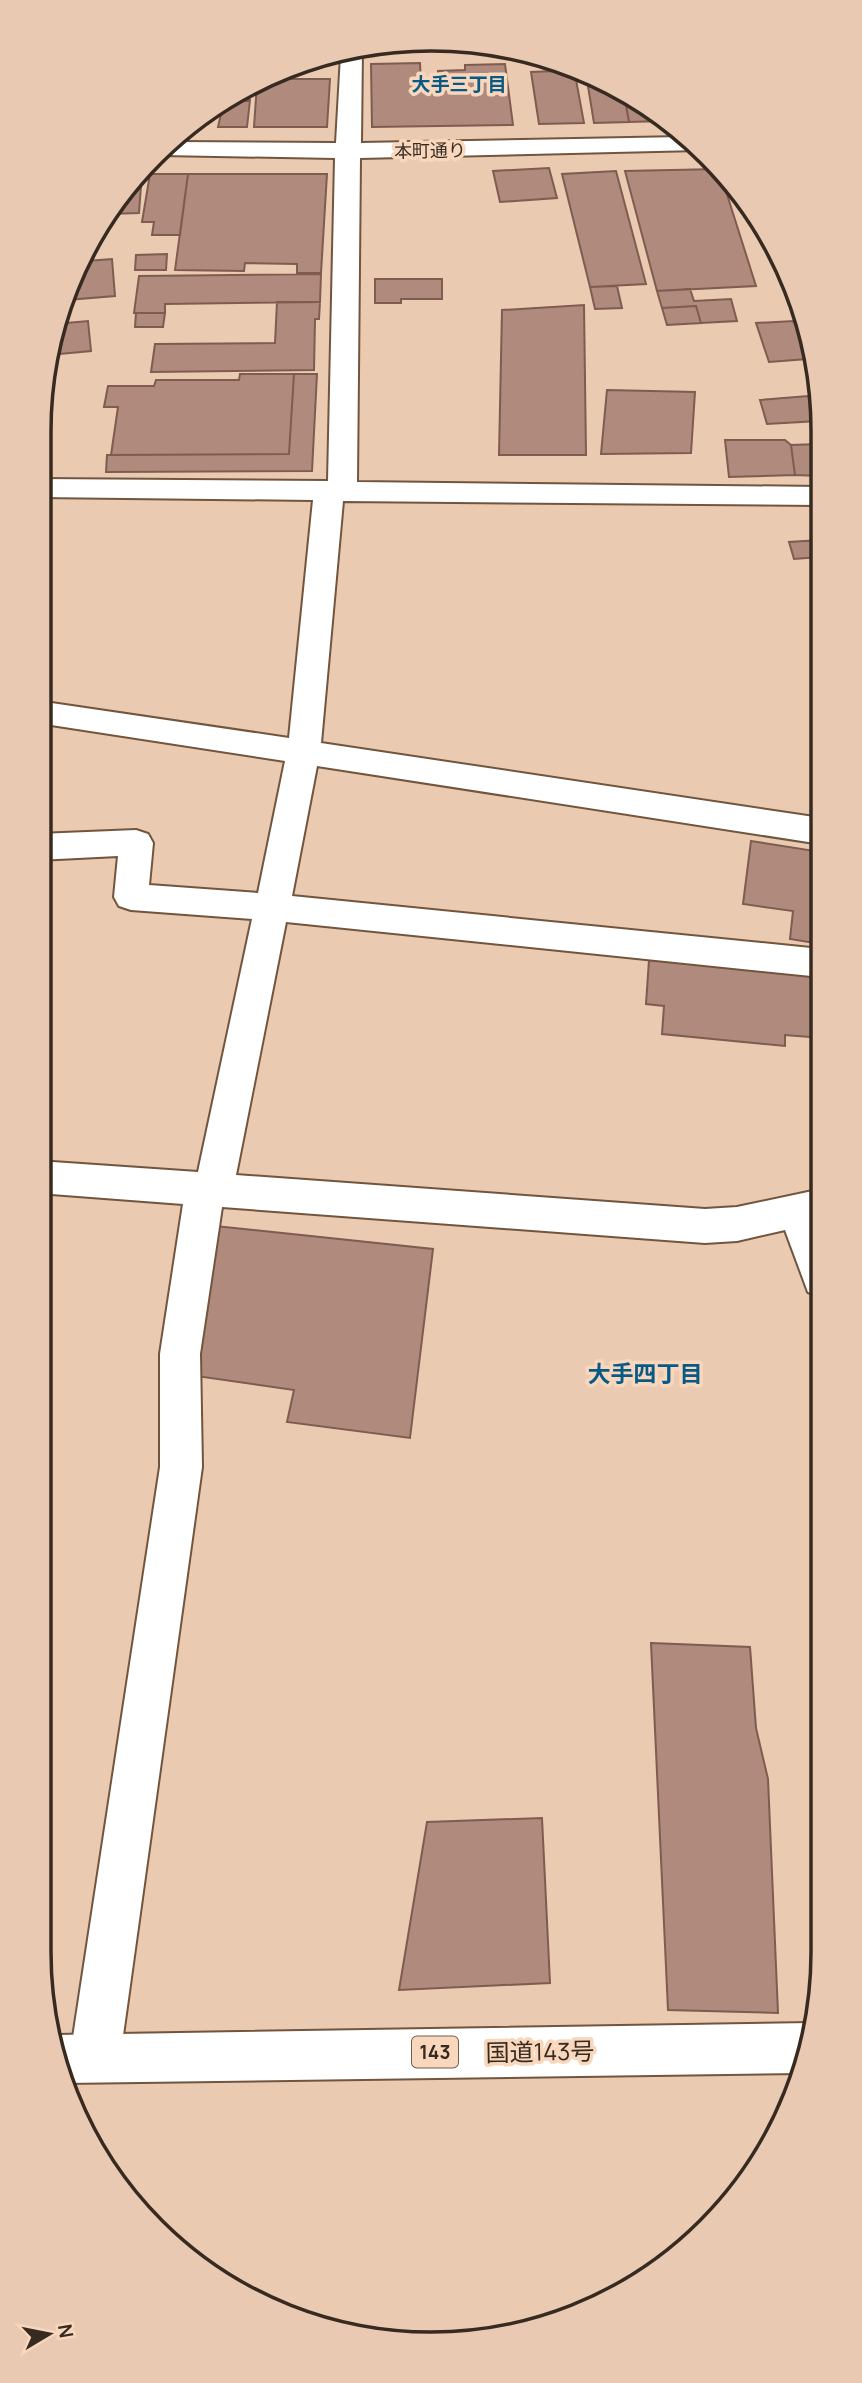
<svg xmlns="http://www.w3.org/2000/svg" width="862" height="2383" font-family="Manrope,'Noto Sans JP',sans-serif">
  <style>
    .building { fill: #b08a7d; stroke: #7f5c50; stroke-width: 2 }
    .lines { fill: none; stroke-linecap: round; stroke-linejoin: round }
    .minor-casing { stroke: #71553e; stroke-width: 4 }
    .highway-casing { stroke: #71553e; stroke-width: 4 }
    .minor { fill: #fff; fill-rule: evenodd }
    .highway { fill: #fff; fill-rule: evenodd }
    .labels { text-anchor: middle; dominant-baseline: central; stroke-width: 7; stroke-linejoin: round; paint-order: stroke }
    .far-street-label { font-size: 18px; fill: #372b21; stroke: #f8d7bd }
    .far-neighbourhood-label { font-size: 19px; font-weight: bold; fill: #085a86; stroke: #f8d7bd }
    .shield { fill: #f8d7bd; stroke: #715f50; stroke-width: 2 }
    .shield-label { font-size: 19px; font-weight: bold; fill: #372b21 }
    .neighbourhood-label { font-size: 23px; font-weight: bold; fill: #085a86; stroke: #f8d7bd }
    .near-street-label { font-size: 24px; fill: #372b21; stroke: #f8d7bd }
    .rim { fill: none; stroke: #372b21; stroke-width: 3.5 }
  </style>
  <rect width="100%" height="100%" fill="#eacab0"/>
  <!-- building -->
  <path class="building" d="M553 60 574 69 584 123 539 124 531 72 555 71Z
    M420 63 421 83H439L438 71 465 70V65L505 64 513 125 372 127 371 64Z
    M586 74 623 89 629 122 594 123Z
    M283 75 285 79H330L327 127H254L257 83Z
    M250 86 248 101H224L234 91Z
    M250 100 247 127H218L224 101Z
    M626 105H644L664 121 629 122Z
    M549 168 557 198 500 202 493 171Z
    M719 169 756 286 657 291 625 171Z
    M616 171 646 284 590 287 562 174Z
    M142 173 139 213 109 214 119 192Z
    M150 174H188L180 235H152L154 222H142Z
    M188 174H327L321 273H297V264L245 263 244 271 175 270Z
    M167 254 166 270H135L136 255Z
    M112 259 115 296 66 300 86 261Z
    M321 274 320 302 165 304V313H134L139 276Z
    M375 279H442V299H401V303H375Z
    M617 286 622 308 595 309 590 287Z
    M690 289 694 301 731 299 737 321 701 323 696 306 662 308 657 291Z
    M277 302H320L319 319H315L314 370 151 372 155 344 275 343Z
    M584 305 586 455H499L502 310Z
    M696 306 701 323 667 325 662 308Z
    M136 313H165L163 327H135Z
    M88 321 91 351 49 355 55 324Z
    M794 321 795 325H803L811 351H804L807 359 769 362 756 323Z
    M240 374H294L289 454 111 455 118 407H104L108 386H154L156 380H239Z
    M294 374H317L312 471 106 472 107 455 289 454Z
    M607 390 695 392 691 453 601 454Z
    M808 396 818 421 767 424 760 400Z
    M725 440H785L791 445 795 475 729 477Z
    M820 444V476L795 475 791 445Z
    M820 540V557L794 559 789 542Z
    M751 841 821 852V944L790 939 793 911 743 904Z
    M649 960 821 976 822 1038 785 1035V1046L662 1034 664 1006 646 1004Z
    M215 1226 433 1249 410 1438 287 1422 294 1390 189 1375Z
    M651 1643 750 1647 756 1728 768 1779 778 2013 668 2010Z
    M542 1818 550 1983 399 1990 427 1822Z"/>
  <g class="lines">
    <defs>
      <path id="minor" d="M362 48 361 143 683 137 699 150 360 158 357 482 820 487V505L343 501 321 743 821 818V844L317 766 292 896 821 949V977L286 922 236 1175 705 1209 737 1207 822 1189V1297L808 1292 785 1230 737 1241 705 1243 222 1207 200 1354 202 1467 120 2057 113 2075 95 2082 77 2075 70 2057 160 1467V1354L183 1204 38 1193V1161L198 1172 252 919 131 910 119 906 114 897 118 856 38 860V834L136 830 148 834 153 843 149 885 258 893 285 761 38 723V701L289 738 313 500 38 497V479L328 481 335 158 162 155 177 142 336 143 341 55Z"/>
      <path id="highway" d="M811 2023 814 2024 810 2053 801 2073 64 2083 55 2035Z"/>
    </defs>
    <!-- minor casing -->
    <use href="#minor" class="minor-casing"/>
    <!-- highway casing -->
    <use href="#highway" class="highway-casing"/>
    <!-- minor -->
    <use href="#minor" class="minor"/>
    <!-- highway -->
    <use href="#highway" class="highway"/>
  </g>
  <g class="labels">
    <!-- far-street labels -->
    <g class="far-street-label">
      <text transform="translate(430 150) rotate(-1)">本町通り</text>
    </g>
    <!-- far-neighbourhood labels -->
    <g class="far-neighbourhood-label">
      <text x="459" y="84">大手三丁目</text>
    </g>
    <!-- shield labels -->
    <rect class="shield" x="412" y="2036.5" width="46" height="31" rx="5"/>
    <g class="shield-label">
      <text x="435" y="2052">143</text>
    </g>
    <!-- neighbourhood labels -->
    <g class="neighbourhood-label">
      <text x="645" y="1373">大手四丁目</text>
    </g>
    <!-- near-street labels -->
    <g class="near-street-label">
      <text transform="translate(540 2051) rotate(-1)">国道143号</text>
    </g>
  </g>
  <!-- crop -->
  <path d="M0 0H862V2383H0ZM431 51H431A380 380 0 0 1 811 431V1952A380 380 0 0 1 431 2332H431A380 380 0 0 1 51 1952V431A380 380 0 0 1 431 51Z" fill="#e9c9b1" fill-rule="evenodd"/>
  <path class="rim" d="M431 51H431A380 380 0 0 1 811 431V1952A380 380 0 0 1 431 2332H431A380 380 0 0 1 51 1952V431A380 380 0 0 1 431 51Z"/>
  <!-- north arrow -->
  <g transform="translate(49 2334) rotate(80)" stroke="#f8d7bd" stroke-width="5" paint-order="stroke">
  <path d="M0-5L12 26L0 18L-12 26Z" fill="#372b21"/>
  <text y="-10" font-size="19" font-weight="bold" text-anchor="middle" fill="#372b21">N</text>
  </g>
</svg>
